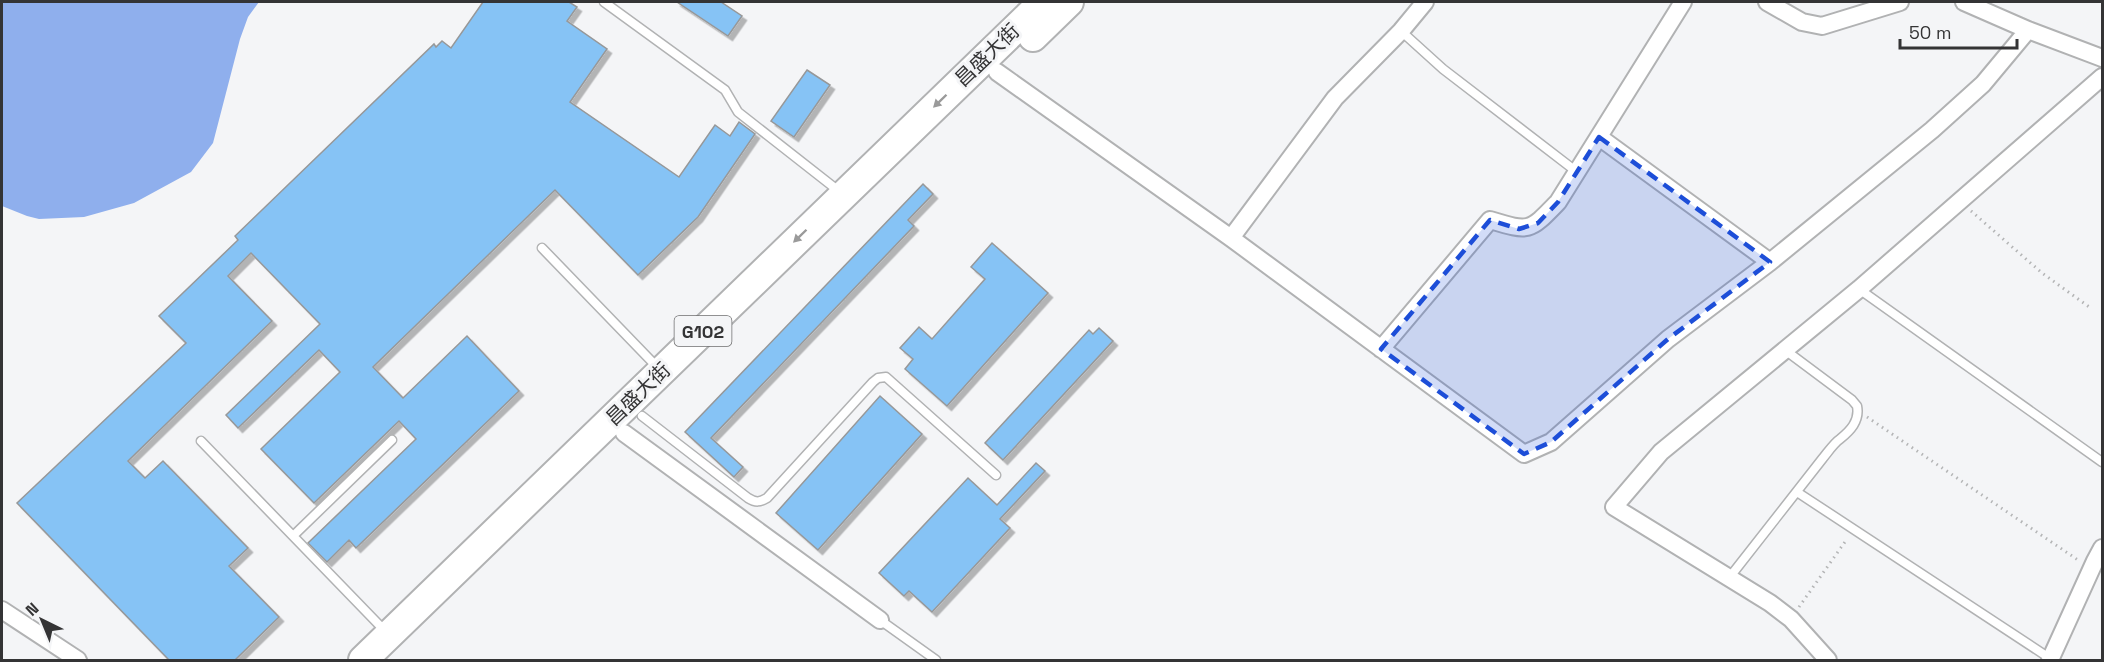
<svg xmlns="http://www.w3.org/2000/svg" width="2104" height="662" font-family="'Space Grotesk','Noto Sans SC',sans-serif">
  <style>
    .water { fill: #8fafed }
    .building { fill: #86c3f5; stroke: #979899; stroke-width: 1.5; filter: url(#shadow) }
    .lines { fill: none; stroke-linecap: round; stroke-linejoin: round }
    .service-casing { stroke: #b1b2b3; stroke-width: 11 }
    .minor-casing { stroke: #b1b2b3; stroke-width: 20 }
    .trunk-casing { stroke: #b1b2b3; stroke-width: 32 }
    .path { stroke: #b4b5b6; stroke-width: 3; stroke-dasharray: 1.5 4.5; stroke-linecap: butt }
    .service { stroke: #fff; stroke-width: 8 }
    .minor { stroke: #fff; stroke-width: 16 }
    .trunk { stroke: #fff; stroke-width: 28 }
    .oneway { fill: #9a9a9a }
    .marked { fill: #1d4ed8; fill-opacity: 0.2; stroke: #1d4ed8; stroke-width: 4.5; stroke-dasharray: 12 8; stroke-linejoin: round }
    .labels { text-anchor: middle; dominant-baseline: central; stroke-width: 6; stroke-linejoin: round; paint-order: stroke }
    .shield { fill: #f4f5f7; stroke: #6e6e6f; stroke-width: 1.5 }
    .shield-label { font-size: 18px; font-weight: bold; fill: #343435 }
    .street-label { font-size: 20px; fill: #343435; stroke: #f4f5f7 }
  </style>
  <defs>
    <filter id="shadow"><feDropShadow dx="4.5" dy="4.5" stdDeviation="0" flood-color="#0004"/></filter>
  </defs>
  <rect width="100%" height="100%" fill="#f4f5f7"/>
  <!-- water -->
  <path class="water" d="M2 2H259L248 17 240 39 213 143 191 172 134 203 84 217 39 219 27 216 2 206Z"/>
  <!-- building -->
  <path class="building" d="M483 2H569L577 7 567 21 607 49 570 102 679 177 715 125 730 136 739 122 755 134 698 217 638 275 555 190 373 367 403 398 467 336 519 391 356 548 349 540 327 562 308 543 416 439 399 421 314 503 261 449 340 372 319 350 238 428 226 415 320 324 251 253 228 276 272 321 128 461 145 478 163 461 248 548 229 566 279 617 235 660H169L17 503 186 343 159 316 238 240 235 236 434 44 436 47 442 41 451 48Z
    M677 2H721L742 16 728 36Z
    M807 70 830 85 794 137 771 121Z
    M923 184 933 194 908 220 914 226 711 438 743 467 734 477 685 432Z
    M992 243 1048 293 947 406 905 369 913 359 900 348 919 327 932 339 985 279 971 267Z
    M1099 328 1113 341 1003 460 985 443 1089 330 1093 334Z
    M880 396 922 434 818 550 776 513Z
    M1036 463 1045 471 1000 519 1010 528 932 612 909 591 904 596 879 573 968 478 997 505Z"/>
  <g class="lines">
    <defs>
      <path id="service" d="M604 2 725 90 738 112 840 192
        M1401 31 1443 69 1577 172
        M542 248 659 369
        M1859 289 2102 462
        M642 416 748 498C756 503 760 502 767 498L873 382 878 378 886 377 996 475
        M201 441 386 632
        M1797 492 2051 659
        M293 536 392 440
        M1729 578 1823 458C1828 452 1834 443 1840 439 1850 431 1860 421 1857 406L1852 400 1785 350
        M880 620 936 660"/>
      <path id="minor" d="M1767 2 1802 22 1822 26 1900 2
        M1964 2 2028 30 2102 58
        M997 72 1231 238 1524 454 1551 442 1668 339 1770 262 1932 130 1983 84 2028 30
        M1599 137 1770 262
        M1231 238 1335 98 1401 31 1425 2
        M1381 349 1490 220C1530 232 1529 232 1558 202L1683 2
        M624 433 880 620
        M2 610 78 660
        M1828 660 1791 619 1770 603 1614 507 1661 452 1859 289 2102 77
        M2050 660 2095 561 2102 548"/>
      <path id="trunk" d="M1033 37 1069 2
        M363 660 1043 2"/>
    </defs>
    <!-- service casing -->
    <use href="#service" class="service-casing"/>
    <!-- minor casing -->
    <use href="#minor" class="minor-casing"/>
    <!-- trunk casing -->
    <use href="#trunk" class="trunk-casing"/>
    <!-- path -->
    <path class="path" d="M1971 211 2042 273 2092 309
      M1867 417 2078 560
      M1799 607 1847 539"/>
    <!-- service -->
    <use href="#service" class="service"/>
    <!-- minor -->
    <use href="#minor" class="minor"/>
    <!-- trunk -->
    <use href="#trunk" class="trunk"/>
  </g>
  <!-- one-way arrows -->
  <defs><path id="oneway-solid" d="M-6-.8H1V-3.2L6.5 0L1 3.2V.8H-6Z" transform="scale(1.5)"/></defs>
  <g class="oneway">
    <use href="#oneway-solid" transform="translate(940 101) rotate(136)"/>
    <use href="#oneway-solid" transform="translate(800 236) rotate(136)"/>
  </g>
  <!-- marked area -->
  <path class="marked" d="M1599 137 1770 262 1668 339 1551 442 1524 454 1381 349 1490 220 1519 229 1538 223 1558 202Z"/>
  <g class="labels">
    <!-- shield labels -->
    <rect class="shield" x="674.5" y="316" width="57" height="30" rx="4.5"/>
    <g class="shield-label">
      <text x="703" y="331">G102</text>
    </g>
    <!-- street labels -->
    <g class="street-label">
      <text transform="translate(987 55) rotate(-44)">昌盛大街</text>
      <text transform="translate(638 394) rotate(-44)">昌盛大街</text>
    </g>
  </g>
  <!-- border -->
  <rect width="2104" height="662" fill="none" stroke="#343435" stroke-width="6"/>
  <!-- north arrow -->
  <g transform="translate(42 620) rotate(317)" stroke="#f4f5f7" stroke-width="4.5" paint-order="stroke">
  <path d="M0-4.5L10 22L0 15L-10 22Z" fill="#343435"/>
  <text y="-9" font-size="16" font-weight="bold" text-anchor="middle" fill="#343435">N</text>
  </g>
  <!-- scale -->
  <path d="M1900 39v9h117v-9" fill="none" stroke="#343435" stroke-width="3"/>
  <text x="1909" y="39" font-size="18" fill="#343435" stroke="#f4f5f7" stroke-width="4.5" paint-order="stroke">50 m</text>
</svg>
